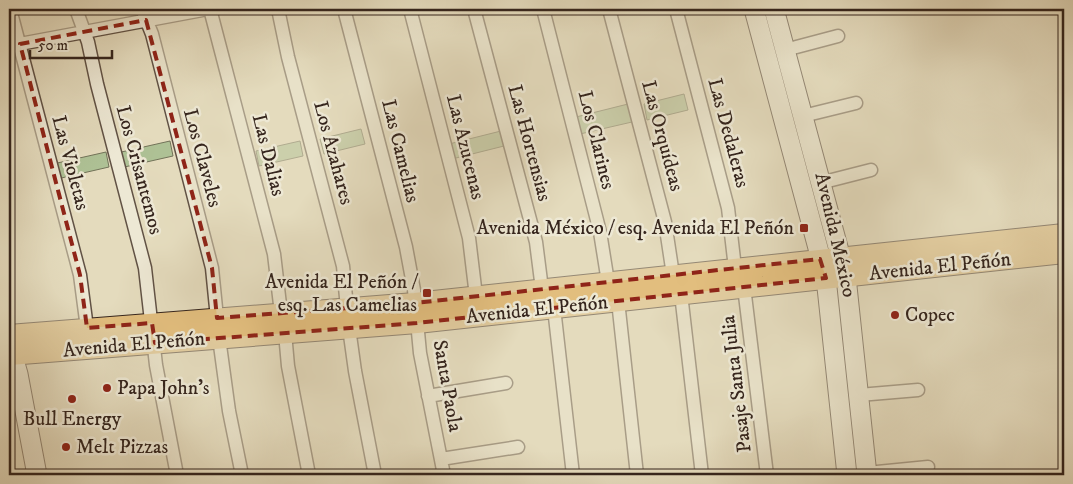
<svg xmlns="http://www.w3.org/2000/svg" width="1073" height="484" font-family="'IM FELL DW Pica',serif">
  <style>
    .green { fill: #aec195; stroke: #727359 }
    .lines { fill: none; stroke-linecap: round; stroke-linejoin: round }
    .minor-casing { stroke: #615245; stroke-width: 15 }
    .secondary-casing { stroke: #35251d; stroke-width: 21 }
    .primary-casing { stroke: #35251d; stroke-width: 22 }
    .minor { stroke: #ede8d4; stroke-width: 12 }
    .secondary { stroke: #ede8d4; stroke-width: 19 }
    .primary { stroke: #e2be7e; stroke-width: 20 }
    .marked { fill: none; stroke: #8f2418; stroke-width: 4; stroke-dasharray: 10 6; stroke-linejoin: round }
    .poi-dot { fill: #8f2418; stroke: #ede8d4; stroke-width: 2 }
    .labels { text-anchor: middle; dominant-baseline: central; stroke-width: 5; stroke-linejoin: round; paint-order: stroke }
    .street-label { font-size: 20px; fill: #35251d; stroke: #ede8d4 }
    .poi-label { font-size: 20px; fill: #35251d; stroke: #ede8d4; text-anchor: start }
  </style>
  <rect width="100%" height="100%" fill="#e4dbbd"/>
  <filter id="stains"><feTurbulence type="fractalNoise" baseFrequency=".004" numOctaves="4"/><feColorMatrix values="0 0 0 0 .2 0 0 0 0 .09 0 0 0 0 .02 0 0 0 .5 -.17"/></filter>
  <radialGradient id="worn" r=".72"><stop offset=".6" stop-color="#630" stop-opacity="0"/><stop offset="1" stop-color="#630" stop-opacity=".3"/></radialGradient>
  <!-- green -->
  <path class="green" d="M684 94 688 110 647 120 644 104Z
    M628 104 632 122 580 134 576 117Z
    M361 129 365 144 324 154 320 139Z
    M501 131 504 146 452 159 449 144Z
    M170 141 173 156 120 168 117 153Z
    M300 141 303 156 259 166 256 151Z
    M106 152 109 167 57 179 53 164Z"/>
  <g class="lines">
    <defs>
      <path id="minor" d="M10 9 80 275 87 328
        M76 9 88 42 97 84 145 268 156 365 177 475
        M142 9 152 34 212 268 217 318
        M210 9 274 254 281 313
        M278 9 288 57 343 266 347 308
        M344 9 406 247 414 290 420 353 444 475
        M410 9 469 238 476 296
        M474 9 536 242 542 289
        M543 9 600 232 608 282
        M609 9 665 222 673 275
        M676 9 728 208 735 268
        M9 46 208 9
        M785 50 838 36
        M803 116 856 103
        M820 183 871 170
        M744 287 767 475
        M681 294 702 475
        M618 301 637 475
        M554 308 573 475
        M349 328 355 371 375 475
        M285 333 288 366 309 475
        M219 338 229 411 242 475
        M859 395 918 390
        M428 396 506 383
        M441 459 518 447
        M867 473 928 467"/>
      <path id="secondary" d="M754 9 826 278 847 475
        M774 9 846 277 867 475
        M9 342 18 374 37 475"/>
      <path id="primary" d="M9 335 415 303 1064 234
        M9 355 417 323 1064 253"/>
    </defs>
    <!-- minor casing -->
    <use href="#minor" class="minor-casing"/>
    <!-- secondary casing -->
    <use href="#secondary" class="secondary-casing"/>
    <!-- primary casing -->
    <use href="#primary" class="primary-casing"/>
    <!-- minor -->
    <use href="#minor" class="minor"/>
    <!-- secondary -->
    <use href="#secondary" class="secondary"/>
    <!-- primary -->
    <use href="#primary" class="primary"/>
  </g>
  <!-- marked area -->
  <path d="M0 0H1073V484H0ZM146 20 212 268 217 318 415 303 820 259 826 278 417 323 155 343 152 323 87 328 80 275 20 44Z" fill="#e4dbbd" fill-opacity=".55" fill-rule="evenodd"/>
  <path class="marked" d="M146 20 212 268 217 318 415 303 820 259 826 278 417 323 155 343 152 323 87 328 80 275 20 44Z"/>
  <!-- markers -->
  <g class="poi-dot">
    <rect x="799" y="223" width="10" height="10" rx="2.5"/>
    <rect x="422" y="288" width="10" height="10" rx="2.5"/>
    <circle cx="895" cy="315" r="5"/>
    <circle cx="107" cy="388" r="5"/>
    <circle cx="72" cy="399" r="5"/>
    <circle cx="66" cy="447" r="5"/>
  </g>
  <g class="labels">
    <!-- street labels -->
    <g class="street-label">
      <text transform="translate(728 133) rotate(75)">Las Dedaleras</text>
      <text transform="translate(662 136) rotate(75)">Las Orquídeas</text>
      <text transform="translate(596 140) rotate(76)">Los Clarines</text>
      <text transform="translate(529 143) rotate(75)">Las Hortensias</text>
      <text transform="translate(465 147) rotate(76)">Las Azucenas</text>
      <text transform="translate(400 151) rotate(76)">Las Camelias</text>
      <text transform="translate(333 153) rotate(75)">Los Azahares</text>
      <text transform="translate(268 155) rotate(76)">Las Dalias</text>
      <text transform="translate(202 158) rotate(75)">Los Claveles</text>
      <text transform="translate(70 163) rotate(75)">Las Violetas</text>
      <text transform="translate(139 170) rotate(75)">Los Crisantemos</text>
      <text transform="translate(835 235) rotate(77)">Avenida México</text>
      <text transform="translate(940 267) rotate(-6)">Avenida El Peñón</text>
      <text transform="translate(537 310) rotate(-6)">Avenida El Peñón</text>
      <text transform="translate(134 345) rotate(-5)">Avenida El Peñón</text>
      <text transform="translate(737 384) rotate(-97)">Pasaje Santa Julia</text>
      <text transform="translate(447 386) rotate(80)">Santa Paola</text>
    </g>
    <!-- poi labels -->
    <g class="poi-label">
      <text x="794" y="228" text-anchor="end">Avenida México / esq. Avenida El Peñón</text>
      <text x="417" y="282" text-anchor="end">Avenida El Peñón /<tspan x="417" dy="23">esq. Las Camelias</tspan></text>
      <text x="905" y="315">Copec</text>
      <text x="117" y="388">Papa John's</text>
      <text x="72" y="419" text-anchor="middle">Bull Energy</text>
      <text x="76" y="447">Melt Pizzas</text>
    </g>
  </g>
  <!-- margin -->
  <rect width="1073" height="484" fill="none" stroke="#e4dbbd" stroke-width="30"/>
  <rect x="10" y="10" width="1053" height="464" fill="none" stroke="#35251d" stroke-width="2.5"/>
  <rect x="15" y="15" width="1043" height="454" fill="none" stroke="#35251d"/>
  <!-- scale -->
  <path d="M30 50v8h82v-8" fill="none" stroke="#35251d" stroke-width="2.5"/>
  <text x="38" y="50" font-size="15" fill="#35251d" stroke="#ede8d4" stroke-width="4" paint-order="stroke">50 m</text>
  <rect width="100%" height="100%" filter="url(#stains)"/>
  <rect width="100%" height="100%" fill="url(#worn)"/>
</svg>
